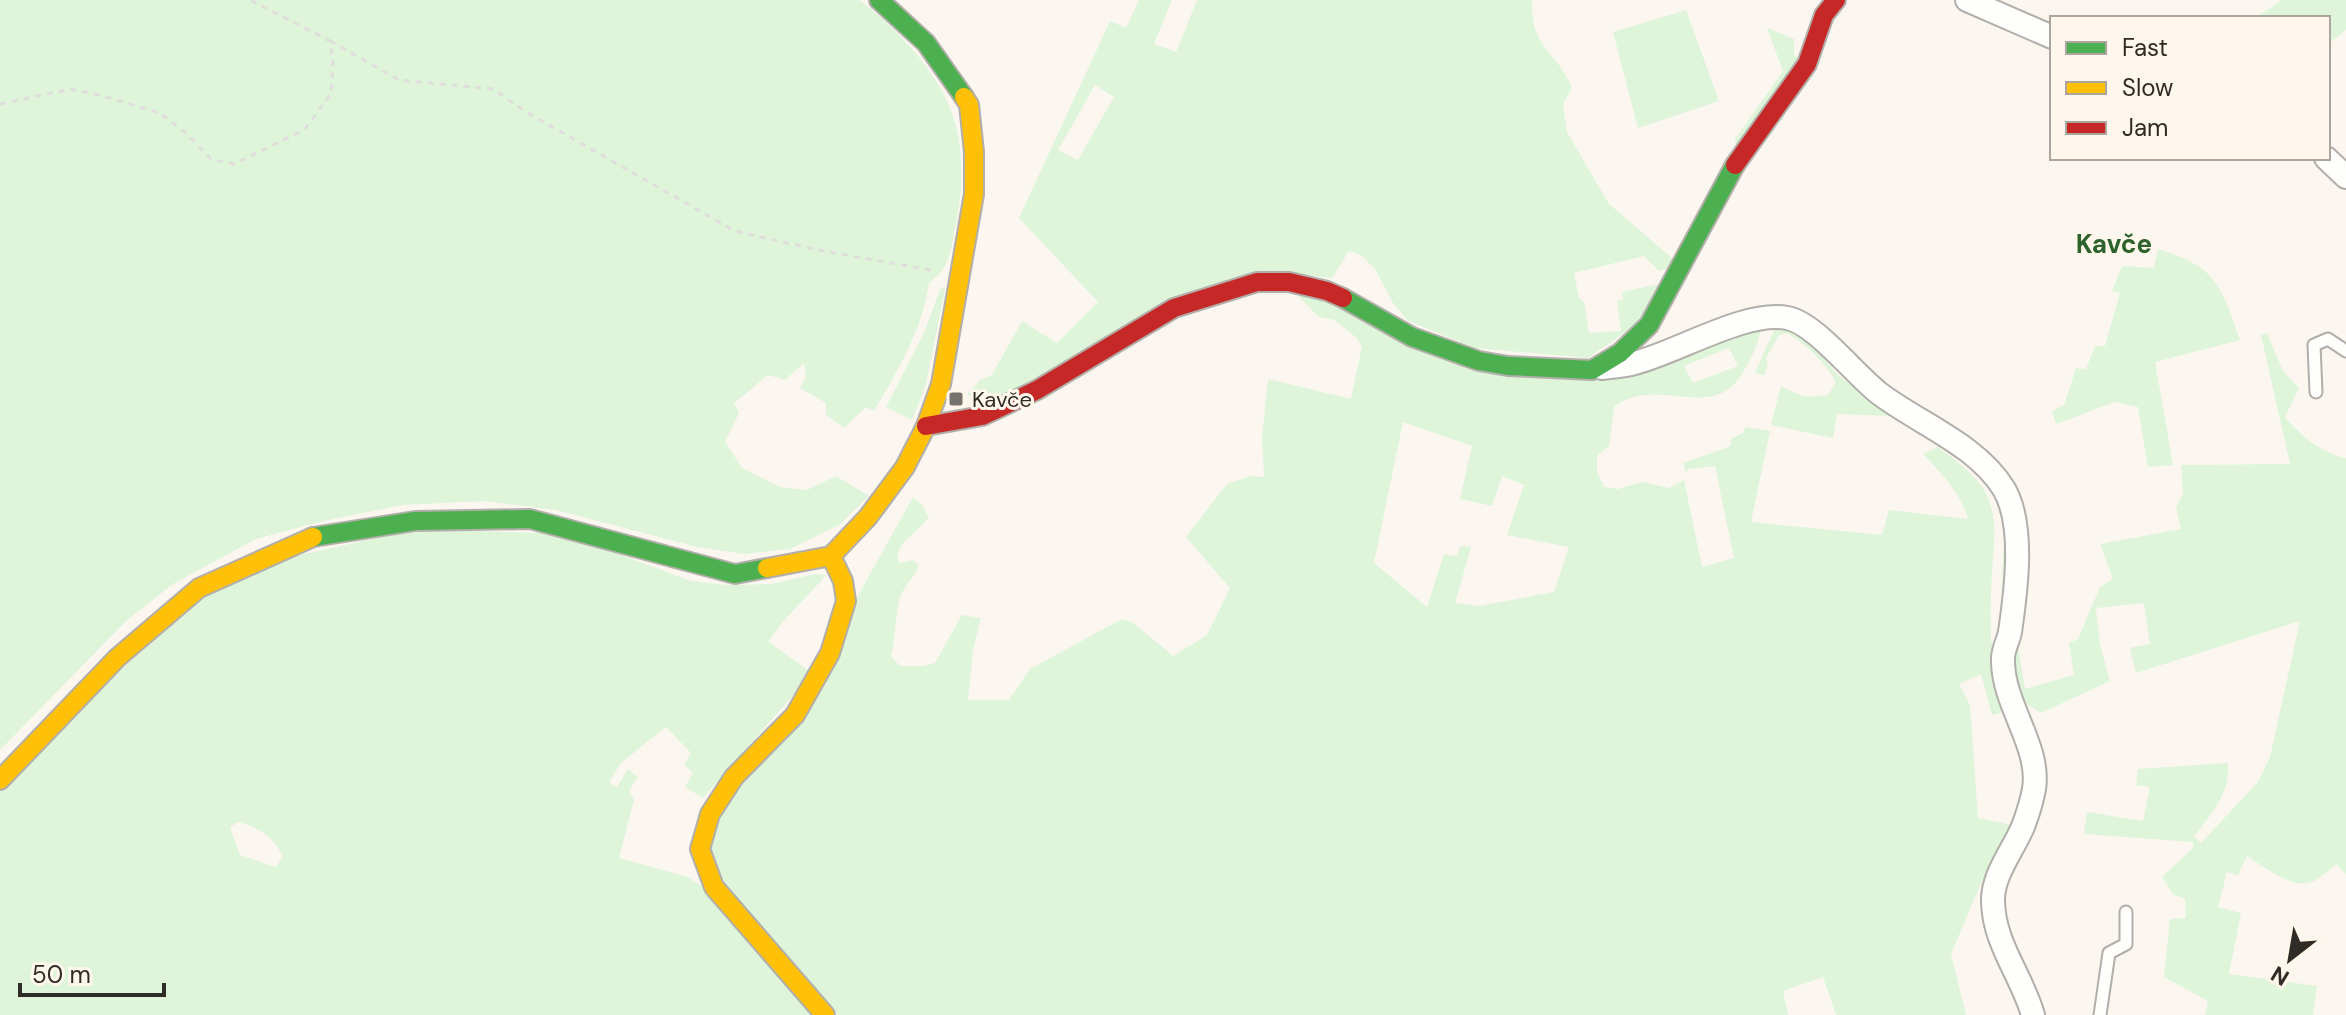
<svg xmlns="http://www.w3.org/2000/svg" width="2346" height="1015" font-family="'DM Sans',sans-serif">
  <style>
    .green { fill: #def5da; fill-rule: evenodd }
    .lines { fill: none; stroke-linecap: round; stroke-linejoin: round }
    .lane-casing { stroke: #b2aea9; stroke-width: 15 }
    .street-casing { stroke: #b2aea9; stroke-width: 26 }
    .fast-casing { stroke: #b2aea9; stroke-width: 22 }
    .slow-casing { stroke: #b2aea9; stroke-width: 22 }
    .jam-casing { stroke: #b2aea9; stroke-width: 22 }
    .path { stroke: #e0dedc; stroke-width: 3; stroke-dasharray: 6 6; stroke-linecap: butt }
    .lane { stroke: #fefefd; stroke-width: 11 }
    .street { stroke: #fefefd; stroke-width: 22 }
    .fast { stroke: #4caf50; stroke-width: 18 }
    .slow { stroke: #ffc107; stroke-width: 18 }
    .jam { stroke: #c62828; stroke-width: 18 }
    .poi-dot { fill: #76726d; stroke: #fff7ec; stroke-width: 3 }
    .labels { text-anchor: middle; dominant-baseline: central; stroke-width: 6; stroke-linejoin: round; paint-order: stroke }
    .poi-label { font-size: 22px; fill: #2f2b26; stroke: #fff7ec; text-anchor: start }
    .quarter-label { font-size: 26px; font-weight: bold; fill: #2e622d; stroke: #fff7ec }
  </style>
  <rect width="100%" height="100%" fill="#fbf6f0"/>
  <!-- green -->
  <path class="green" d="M0 0H859C894 25 938 72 952 113 964 146 963 190 956 224 949 252 953 264 929 283 922 331 898 370 874 411L866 407 844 428 826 415V403L800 388 806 377 804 363 785 380 768 375 734 403 739 413 725 442 742 468 780 487 807 490 836 476 869 496 839 525 790 549 744 554 697 547 556 510 484 501 403 505 323 521 256 539 173 584 126 621 0 750Z
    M1139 0H1172L1154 44 1176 52 1197 0H1532C1530 50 1557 50 1572 88L1563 104 1567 132 1609 204 1672 258 1671 268 1659 271 1644 256 1574 273 1579 298 1584 302 1589 333 1621 331 1617 300 1623 301 1622 292 1663 283 1657 310 1588 358 1475 348 1408 321 1393 303 1375 269 1361 255 1349 251 1332 278 1283 272 1011 392 979 398 967 395 980 380 992 375 1022 321 1057 343 1098 302 1019 218 1110 21 1126 28ZM1095 85 1114 97 1078 160 1058 150Z
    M2282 0H2346V30L2328 44V18H2255Z
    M1686 10 1719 101 1638 128 1613 32Z
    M1767 28 1794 39V55L1801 60 1736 149 1735 139 1783 71Z
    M2158 249C2217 267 2221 285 2240 340L2155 362 2173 465 2148 467 2138 407 2115 402 2056 424 2052 411 2064 405 2076 368 2086 369 2095 346H2105L2120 293 2112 291 2122 266 2154 268Z
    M941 287 945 289 926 385 912 420 886 407 924 333Z
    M1303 290 1476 366 1684 352 1761 329C1757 347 1751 360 1741 375 1711 423 1657 374 1614 407L1609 446 1597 456V472L1604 487 1618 489 1642 482 1669 488 1684 480 1702 567 1734 558 1715 466 1689 469 1686 472 1683 463 1731 446V439L1744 432 1745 427 1770 431 1751 522 1882 535 1889 510 1968 519C1961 493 1942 474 1923 454L1938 447C1956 461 1981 478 1989 500 1998 524 1993 551 1992 575 1989 621 1989 667 2006 711L1992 715 1981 674 1959 684 1970 705 1978 818 2022 827 2012 849 1990 862 1951 954 1966 1015H1836L1823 977 1783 991 1788 1015H838L726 885 711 854 714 820 855 601 913 497 922 505 929 518 903 543 897 554 899 563 913 560 919 565C915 577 904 585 900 598 895 615 896 636 891 656L900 666H923L935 663 962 615 981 618 973 650 968 700H1009L1030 669 1122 619 1132 622 1173 656 1207 635 1230 588 1186 537 1227 484 1251 476 1264 477 1262 438 1268 379 1351 399 1362 347 1357 338 1334 320 1319 317 1299 297ZM1729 348 1738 366 1693 383 1684 366ZM1403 422 1472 446 1460 499 1492 506 1502 476 1524 485 1507 535 1569 547 1554 592 1479 606 1455 603 1471 547 1461 546 1456 556 1444 554 1427 607 1374 563Z
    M1786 327C1815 337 1821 361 1842 378 1858 391 1877 401 1895 413L1893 416 1837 414 1833 438 1771 425 1781 386C1804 397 1801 398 1828 395L1836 382C1824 361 1807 345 1787 333L1779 335 1766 358 1768 365 1764 375 1755 373 1775 328Z
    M2267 333 2283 371 2299 388 2285 417C2299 435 2324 454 2346 458V874L2336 864C2329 870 2322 877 2314 881 2294 891 2264 867 2247 856L2238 875 2227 872 2218 907 2241 913 2229 974 2317 986 2313 1015H2205L2208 1001 2164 977 2170 919 2186 918 2185 899 2173 894 2162 877 2193 848V842L2084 834 2087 812 2143 821 2150 787 2136 785 2138 769 2228 763C2231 793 2211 814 2194 837L2201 843 2258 782 2270 757 2300 621 2136 673 2130 648 2150 644 2144 603 2096 608 2100 644 2110 681 2041 713 2027 704 2021 710 2001 624 2003 550 2009 553 2014 623 2025 689 2074 675 2069 643 2078 639 2100 587 2113 579 2100 544 2181 529 2176 508 2183 493 2181 465 2290 464 2261 335Z
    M417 529 541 533 603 548 691 581 728 585 772 584 814 574 826 575C809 596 780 620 769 642L808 670 797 691 703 798 685 787 693 773 684 764 691 753 666 727 621 763 609 782 617 787 628 769 638 777 629 790 634 800 619 858 688 877 706 889 813 1015H0V791L91 696 207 595 282 559ZM237 822C259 827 272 836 283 856L276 867 240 855 230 828Z"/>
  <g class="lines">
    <defs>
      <path id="lane" d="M2316 392 2314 345 2328 339 2346 351
        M2100 1015 2109 953 2126 944V912"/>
      <path id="street" d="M1967 0 2052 37
        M2326 158 2346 177
        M1601 368C1611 367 1622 366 1631 364 1675 354 1744 310 1787 318 1814 322 1855 375 1880 394 1920 424 1977 445 2004 489 2025 525 2016 591 2010 632 2008 642 2002 651 2003 661 2003 705 2041 747 2034 789 2032 800 2028 813 2024 824 2015 848 1992 874 1993 902 1994 944 2022 976 2033 1015"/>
      <path id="fast" d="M879 0 926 43 964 97
        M1343 298 1412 337 1479 361 1508 366 1592 370 1620 353 1649 325 1735 165
        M313 537 415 521 530 519 735 574 767 568"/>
      <path id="slow" d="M767 568 831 556 868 517 905 467 926 426 941 384 974 194V152L969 105 964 97
        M0 780 117 658 199 588 313 537
        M825 1015 714 887 700 849 710 814 734 777 795 715 830 653 846 601 843 581 831 556"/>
      <path id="jam" d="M1735 165 1807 64 1824 15 1836 0
        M926 426 982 416 1037 390 1174 308 1257 282H1289L1327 291 1343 298"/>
    </defs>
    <!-- lane casing -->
    <use href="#lane" class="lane-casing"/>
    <!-- street casing -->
    <use href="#street" class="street-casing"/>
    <!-- fast casing -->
    <use href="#fast" class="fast-casing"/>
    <!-- slow casing -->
    <use href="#slow" class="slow-casing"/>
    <!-- jam casing -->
    <use href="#jam" class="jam-casing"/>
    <!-- path -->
    <path class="path" d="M330 41 399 80 493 89 526 112 735 231 818 250 936 271
      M0 104 70 89 103 96 160 113 188 135 211 159 234 164 304 130 331 94 333 64 330 41 250 0"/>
    <!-- lane -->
    <use href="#lane" class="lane"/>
    <!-- street -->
    <use href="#street" class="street"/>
    <!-- fast -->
    <use href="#fast" class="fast"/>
    <!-- slow -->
    <use href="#slow" class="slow"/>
    <!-- jam -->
    <use href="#jam" class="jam"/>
  </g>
  <!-- markers -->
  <rect class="poi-dot" x="948" y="391" width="16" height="16" rx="4"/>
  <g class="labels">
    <!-- poi labels -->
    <g class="poi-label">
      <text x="972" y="399">Kavče</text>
    </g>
    <!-- quarter labels -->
    <g class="quarter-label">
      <text x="2114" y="244">Kavče</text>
    </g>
  </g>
  <!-- legend -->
  <rect x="2050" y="16" width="280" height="144" fill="#fff7ec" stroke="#aca59d" stroke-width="2"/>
  <rect x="2066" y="42" width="40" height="12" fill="#4caf50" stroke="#aca59d" stroke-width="2"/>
  <text x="2122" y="56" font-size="24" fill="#2f2b26">Fast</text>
  <rect x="2066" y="82" width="40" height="12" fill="#ffc107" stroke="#aca59d" stroke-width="2"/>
  <text x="2122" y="96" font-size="24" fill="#2f2b26">Slow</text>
  <rect x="2066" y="122" width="40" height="12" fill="#c62828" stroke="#aca59d" stroke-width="2"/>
  <text x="2122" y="136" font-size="24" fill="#2f2b26">Jam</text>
  <!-- north arrow -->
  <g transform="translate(2290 959) rotate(211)" stroke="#fff7ec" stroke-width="6" paint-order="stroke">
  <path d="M0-6L14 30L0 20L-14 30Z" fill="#2f2b26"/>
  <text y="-12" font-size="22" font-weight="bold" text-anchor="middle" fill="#2f2b26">N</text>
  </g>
  <!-- scale -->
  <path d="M20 983v12h144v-12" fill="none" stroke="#2f2b26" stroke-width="4"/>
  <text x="32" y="983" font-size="24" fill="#2f2b26" stroke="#fff7ec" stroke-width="6" paint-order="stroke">50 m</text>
</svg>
